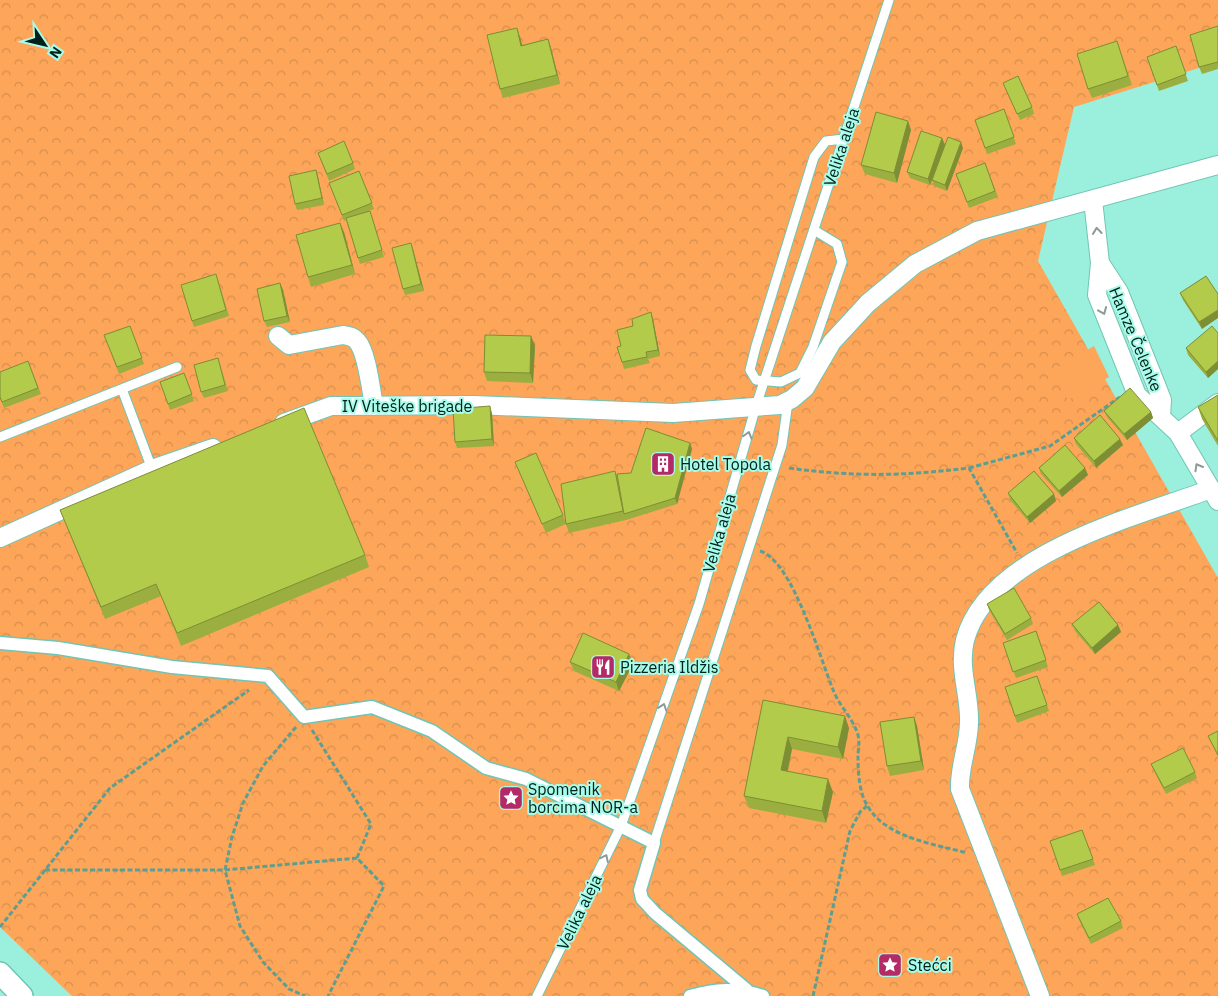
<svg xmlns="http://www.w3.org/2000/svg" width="1218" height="996" font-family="'IBM Plex Sans',sans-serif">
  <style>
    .park { fill: url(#park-crowns) }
    .garden { fill: #fda559 }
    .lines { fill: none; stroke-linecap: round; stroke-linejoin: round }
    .service-casing { stroke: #71c5b4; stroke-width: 11 }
    .pedestrian-casing { stroke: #71c5b4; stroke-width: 15 }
    .minor-casing { stroke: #71c5b4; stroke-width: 20 }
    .tertiary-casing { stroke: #71c5b4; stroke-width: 24 }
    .path { stroke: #5e9e91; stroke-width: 3; stroke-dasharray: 5 2.5; stroke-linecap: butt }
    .service { stroke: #fff; stroke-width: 9 }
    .pedestrian { stroke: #fff; stroke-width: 12 }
    .minor { stroke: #fff; stroke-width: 18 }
    .tertiary { stroke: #fff; stroke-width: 21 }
    .wall { fill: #9aaf40 }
    .shaded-wall { fill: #7d8e34 }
    .building { fill: #b3cb4b; stroke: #7d8e34 }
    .oneway { stroke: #8c9b98 }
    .labels { text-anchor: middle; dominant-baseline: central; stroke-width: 4; stroke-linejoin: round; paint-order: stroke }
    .street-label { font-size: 16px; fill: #00211b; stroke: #a8fcea }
    .poi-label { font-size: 16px; fill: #00211b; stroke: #a8fcea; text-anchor: start }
  </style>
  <defs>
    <pattern id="park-crowns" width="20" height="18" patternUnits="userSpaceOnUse" patternTransform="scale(1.25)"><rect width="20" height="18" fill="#fda559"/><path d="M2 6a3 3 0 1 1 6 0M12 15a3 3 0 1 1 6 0" fill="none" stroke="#d78e4d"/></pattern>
  </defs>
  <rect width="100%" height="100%" fill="#9befdd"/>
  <!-- park -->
  <path class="park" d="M0 0H1218V62L1074 107 1038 261 1218 578V996H72L0 927Z"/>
  <!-- garden -->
  <path class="garden" d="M1094 346 1109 377 1068 400 1051 371Z"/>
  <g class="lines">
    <defs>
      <path id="service" d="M814 230 837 244 842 262 813 347 800 373 781 382 756 380 750 370 756 346 814 157 826 141 844 139
        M122 389 152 469
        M0 437 177 367
        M654 843 782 445 788 402
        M537 996 621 826 699 604 756 406 889 0"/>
      <path id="pedestrian" d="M0 643 58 648 172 667 268 676 304 717 372 707 432 731 486 768 526 779 654 843 640 890 642 899 655 913 747 990 746 996
        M690 996C715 989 738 987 763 996"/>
      <path id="minor" d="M1093 200 1100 263 1097 295 1137 395 1178 433 1218 501
        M1100 263 1119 292 1157 387 1162 400 1161 417
        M278 336 289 345 343 335C349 336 353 336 357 341 367 352 371 390 374 406
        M284 423 331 406 474 405 673 413 780 405 792 399 805 388 832 342 868 303 915 264 977 231 1218 165
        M1178 433 1218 403
        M0 538 152 469 213 448
        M1040 996 960 789C959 766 969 745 969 722 970 694 958 669 965 640 988 553 1136 517 1211 489"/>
      <path id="tertiary" d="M0 973 22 996"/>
    </defs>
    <!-- service casing -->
    <use href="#service" class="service-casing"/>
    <!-- pedestrian casing -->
    <use href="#pedestrian" class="pedestrian-casing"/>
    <!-- minor casing -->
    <use href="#minor" class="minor-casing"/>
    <!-- tertiary casing -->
    <use href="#tertiary" class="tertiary-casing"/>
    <!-- path -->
    <path class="path" d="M789 468C854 477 904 476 969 468L1017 553
      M969 468 1050 446 1120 397
      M760 551C793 561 820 659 834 692 840 707 853 718 858 735 860 742 858 750 858 757 858 772 859 792 867 805 885 838 935 844 967 853
      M296 727 263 766 243 803 232 837 225 870 240 926 263 962 289 989 305 996
      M312 730 371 824 357 858
      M45 870H225L357 858 384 886 328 996
      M0 927 110 788 249 690
      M813 996 850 831 860 812 867 806"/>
    <!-- service -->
    <use href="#service" class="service"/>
    <!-- pedestrian -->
    <use href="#pedestrian" class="pedestrian"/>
    <!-- minor -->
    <use href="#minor" class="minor"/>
    <!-- tertiary -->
    <use href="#tertiary" class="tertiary"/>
  </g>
  <!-- wall -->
  <path class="wall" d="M1218 26V69L1202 74 1199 67Z
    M520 37 522 45 548 39 551 48 560 84 503 98 500 89Z
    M1117 41 1132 85 1092 98 1088 89Z
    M1176 46 1188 81 1159 91 1147 57Z
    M1003 83 1032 107 1034 114 1020 120Z
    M1004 109 1016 144 987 154 975 120Z
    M908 121 911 130 897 183 865 174 861 165Z
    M942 138 945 145 963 148 947 191 934 186 932 180 930 185 910 178 907 172Z
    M318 153 353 163 355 169 329 181Z
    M985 163 998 197 969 208 956 174Z
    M316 170 318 177 324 205 297 210 295 204Z
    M359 171 374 209 368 211 372 217 384 257 360 264 346 220 344 221 329 183Z
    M344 232 355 274 311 287 308 277Z
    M411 243 424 291 405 295 403 289Z
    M1206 276 1202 329 1183 300 1180 293Z
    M218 280 229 316 194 327 192 321Z
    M280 283 283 290 290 322 267 327 264 321Z
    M653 319 660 356 648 359 650 363 624 369 617 347 621 346 633 326Z
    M130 326 144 364 119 374 104 335Z
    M1218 333V369L1208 378 1188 355 1186 348Z
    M531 336 535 346 533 383 487 381 484 372Z
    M28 361 41 394 4 408 0 398Z
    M220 364 228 391 204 398 201 392Z
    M184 373 194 401 170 410 160 382Z
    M1218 395V446L1202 419 1198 407Z
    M1104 411 1151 412 1153 418 1127 440 1107 417Z
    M492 413 494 446 457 448 455 442Z
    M1074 438 1123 445 1096 468 1076 444Z
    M690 443 692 449 677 504 626 520 569 533 566 524 617 474 631 473Z
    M515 462 563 515 566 524 546 533Z
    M1039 468H1085L1088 475 1062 497 1041 474Z
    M1008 493 1054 494 1056 501 1030 523 1010 500Z
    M60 510 365 555 369 567 181 646 161 596 105 619Z
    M987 604 1031 618 1033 624 1007 640 989 610Z
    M1072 624 1118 625 1121 632 1095 654 1075 631Z
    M1036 631 1048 667 1016 678 1003 643Z
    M570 662 633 664 619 691 574 671Z
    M1037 676 1049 711 1017 723 1005 687Z
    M763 700 849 728 843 759 792 749 788 772 833 792 826 823 749 808 744 796Z
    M914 717 917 726 924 770 890 776 887 766Z
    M1218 731V757L1208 736Z
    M1151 764 1195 772 1197 778 1166 794 1154 771Z
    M1082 830 1095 865 1062 876 1050 841Z
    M1077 914 1121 921 1123 928 1091 944 1079 920Z"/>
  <!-- shaded-wall -->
  <path class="shaded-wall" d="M517 28 520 37 525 55 521 46Z
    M548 39 551 48 560 84 557 75Z
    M908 121 911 130 897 183 894 173Z
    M942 138 945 145 930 185 928 179Z
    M961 142 963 148 947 191 945 185Z
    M316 170 318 177 324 205 322 198Z
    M340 223 344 232 355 274 352 265Z
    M411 243 413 249 424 291 421 284Z
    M280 283 283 290 290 322 287 316Z
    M1218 310V318L1202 329 1199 322Z
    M651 312 653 319 660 356 658 350Z
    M531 336 535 346 533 383 530 373Z
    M1218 361V369L1208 378 1206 372Z
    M490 406 492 413 494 446 492 439Z
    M1151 412 1153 418 1127 440 1124 434Z
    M1120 439 1123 445 1096 468 1094 461Z
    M690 443 692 449 677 504 675 498Z
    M1085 468 1088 475 1062 497 1059 491Z
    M1054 494 1056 501 1030 523 1027 517Z
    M1118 625 1121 632 1095 654 1092 648Z
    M629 654 633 664 619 691 616 682Z
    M845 716 849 728 843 759 838 747Z
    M914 717 917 726 924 770 921 761Z
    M788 737 792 749 785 783 781 770Z
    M828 779 833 792 826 823 822 811Z"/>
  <!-- building -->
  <path class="building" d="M1218 26V62L1199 67 1190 35Z
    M517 28 521 46 548 39 557 75 500 89 487 35Z
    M1117 41 1128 76 1088 89 1077 54Z
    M1176 46 1186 74 1157 85 1147 57Z
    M1018 76 1032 107 1017 114 1003 83Z
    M1004 109 1014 137 985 148 975 120Z
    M876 112 908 121 894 173 861 165Z
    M921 131 942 138 928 179 907 172Z
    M948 137 961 142 945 185 932 180Z
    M344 141 353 163 327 174 318 153Z
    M985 163 995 191 967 202 956 174Z
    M316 170 322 198 295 204 289 176Z
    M359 171 372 203 342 215 329 183Z
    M370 211 382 250 358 258 346 218Z
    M340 223 352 265 308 277 296 235Z
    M411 243 421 284 403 289 392 248Z
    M216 274 226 310 192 321 181 285Z
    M1206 276 1218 294V310L1199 322 1180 293Z
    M280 283 287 316 264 321 257 289Z
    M651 312 658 350 646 352 647 357 622 362 617 347 621 346 617 330 633 326 632 319Z
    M130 326 142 358 117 367 104 335Z
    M1212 326 1218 333V361L1206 372 1186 348Z
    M485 335 531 336 530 373 484 372Z
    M218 358 225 385 201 392 194 365Z
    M28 361 38 388 2 402 0 397V372Z
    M184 373 192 394 168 404 160 382Z
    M1130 388 1151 412 1124 434 1104 411Z
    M1218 395V441L1198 407Z
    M490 406 492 439 455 442 453 409Z
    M304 408 365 555 177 633 156 584 101 607 60 510Z
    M1100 415 1120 439 1094 461 1074 438Z
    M646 428 690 443 675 498 624 514 617 474 631 473Z
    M1065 445 1085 468 1059 491 1039 468Z
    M536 453 563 515 542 524 515 462Z
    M615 471 623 511 566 524 561 484Z
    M1034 471 1054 494 1027 517 1008 493Z
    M1014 588 1031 618 1005 634 987 604Z
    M1099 602 1118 625 1092 648 1072 624Z
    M1036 631 1046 660 1013 672 1003 643Z
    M583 633 629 654 616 682 570 662Z
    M1037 676 1047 705 1015 716 1005 687Z
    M763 700 845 716 838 747 788 737 781 770 828 779 822 811 744 796Z
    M914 717 921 761 887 766 880 722Z
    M1218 731V755L1208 736Z
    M1183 748 1195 772 1164 788 1151 764Z
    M1082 830 1093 859 1060 870 1050 841Z
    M1108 898 1121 921 1089 938 1077 914Z"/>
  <!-- one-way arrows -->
  <defs><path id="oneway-chevron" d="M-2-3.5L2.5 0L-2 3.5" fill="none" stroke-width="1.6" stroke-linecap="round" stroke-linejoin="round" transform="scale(1.25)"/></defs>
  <g class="oneway">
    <use href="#oneway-chevron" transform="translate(1097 231) rotate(-96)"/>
    <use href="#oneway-chevron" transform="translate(1103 311) rotate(68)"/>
    <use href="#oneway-chevron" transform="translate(748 435) rotate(-74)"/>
    <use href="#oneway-chevron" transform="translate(1198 467) rotate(-120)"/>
    <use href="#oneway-chevron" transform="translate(663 707) rotate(-71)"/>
    <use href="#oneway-chevron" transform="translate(605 858) rotate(-64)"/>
  </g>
  <!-- icons -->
  <defs>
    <symbol id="building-square" viewBox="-11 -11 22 22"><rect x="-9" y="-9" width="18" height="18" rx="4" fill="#b42a67" stroke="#a8fcea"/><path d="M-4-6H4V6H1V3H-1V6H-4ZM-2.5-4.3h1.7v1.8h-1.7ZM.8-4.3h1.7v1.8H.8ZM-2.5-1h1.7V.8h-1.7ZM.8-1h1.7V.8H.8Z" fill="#fff"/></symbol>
    <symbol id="restaurant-square" viewBox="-11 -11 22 22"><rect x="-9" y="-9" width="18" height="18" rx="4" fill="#b42a67" stroke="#a8fcea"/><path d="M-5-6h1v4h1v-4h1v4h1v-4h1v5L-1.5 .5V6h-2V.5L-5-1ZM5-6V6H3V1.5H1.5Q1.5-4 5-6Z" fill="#fff"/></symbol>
    <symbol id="sight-square" viewBox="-11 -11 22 22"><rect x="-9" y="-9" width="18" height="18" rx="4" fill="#b42a67" stroke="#a8fcea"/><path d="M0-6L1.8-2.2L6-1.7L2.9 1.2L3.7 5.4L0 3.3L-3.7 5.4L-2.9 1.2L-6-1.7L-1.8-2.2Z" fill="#fff"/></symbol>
  </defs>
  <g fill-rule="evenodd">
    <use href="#building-square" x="649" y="450" width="28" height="28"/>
    <use href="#restaurant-square" x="589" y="653" width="28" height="28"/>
    <use href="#sight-square" x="497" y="784" width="28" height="28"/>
    <use href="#sight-square" x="876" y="951" width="28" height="28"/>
  </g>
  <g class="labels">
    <!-- street labels -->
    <g class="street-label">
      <text transform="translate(841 147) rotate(-72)">Velika aleja</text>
      <text transform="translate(1136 339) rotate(67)">Hamze Čelenke</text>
      <text x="407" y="406">IV Viteške brigade</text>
      <text transform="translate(719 533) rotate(-74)">Velika aleja</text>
      <text transform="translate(579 912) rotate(-64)">Velika aleja</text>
    </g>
    <!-- poi labels -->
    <g class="poi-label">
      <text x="680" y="464">Hotel Topola</text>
      <text x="620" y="667">Pizzeria Ildžis</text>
      <text x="528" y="789">Spomenik<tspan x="528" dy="18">borcima NOR-a</tspan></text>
      <text x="908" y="965">Stećci</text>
    </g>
  </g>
  <!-- north arrow -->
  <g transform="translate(45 45) rotate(125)" stroke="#a8fcea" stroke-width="4" paint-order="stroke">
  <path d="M0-4L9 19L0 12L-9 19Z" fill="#00211b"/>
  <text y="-8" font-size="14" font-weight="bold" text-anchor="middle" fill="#00211b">N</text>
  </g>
</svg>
